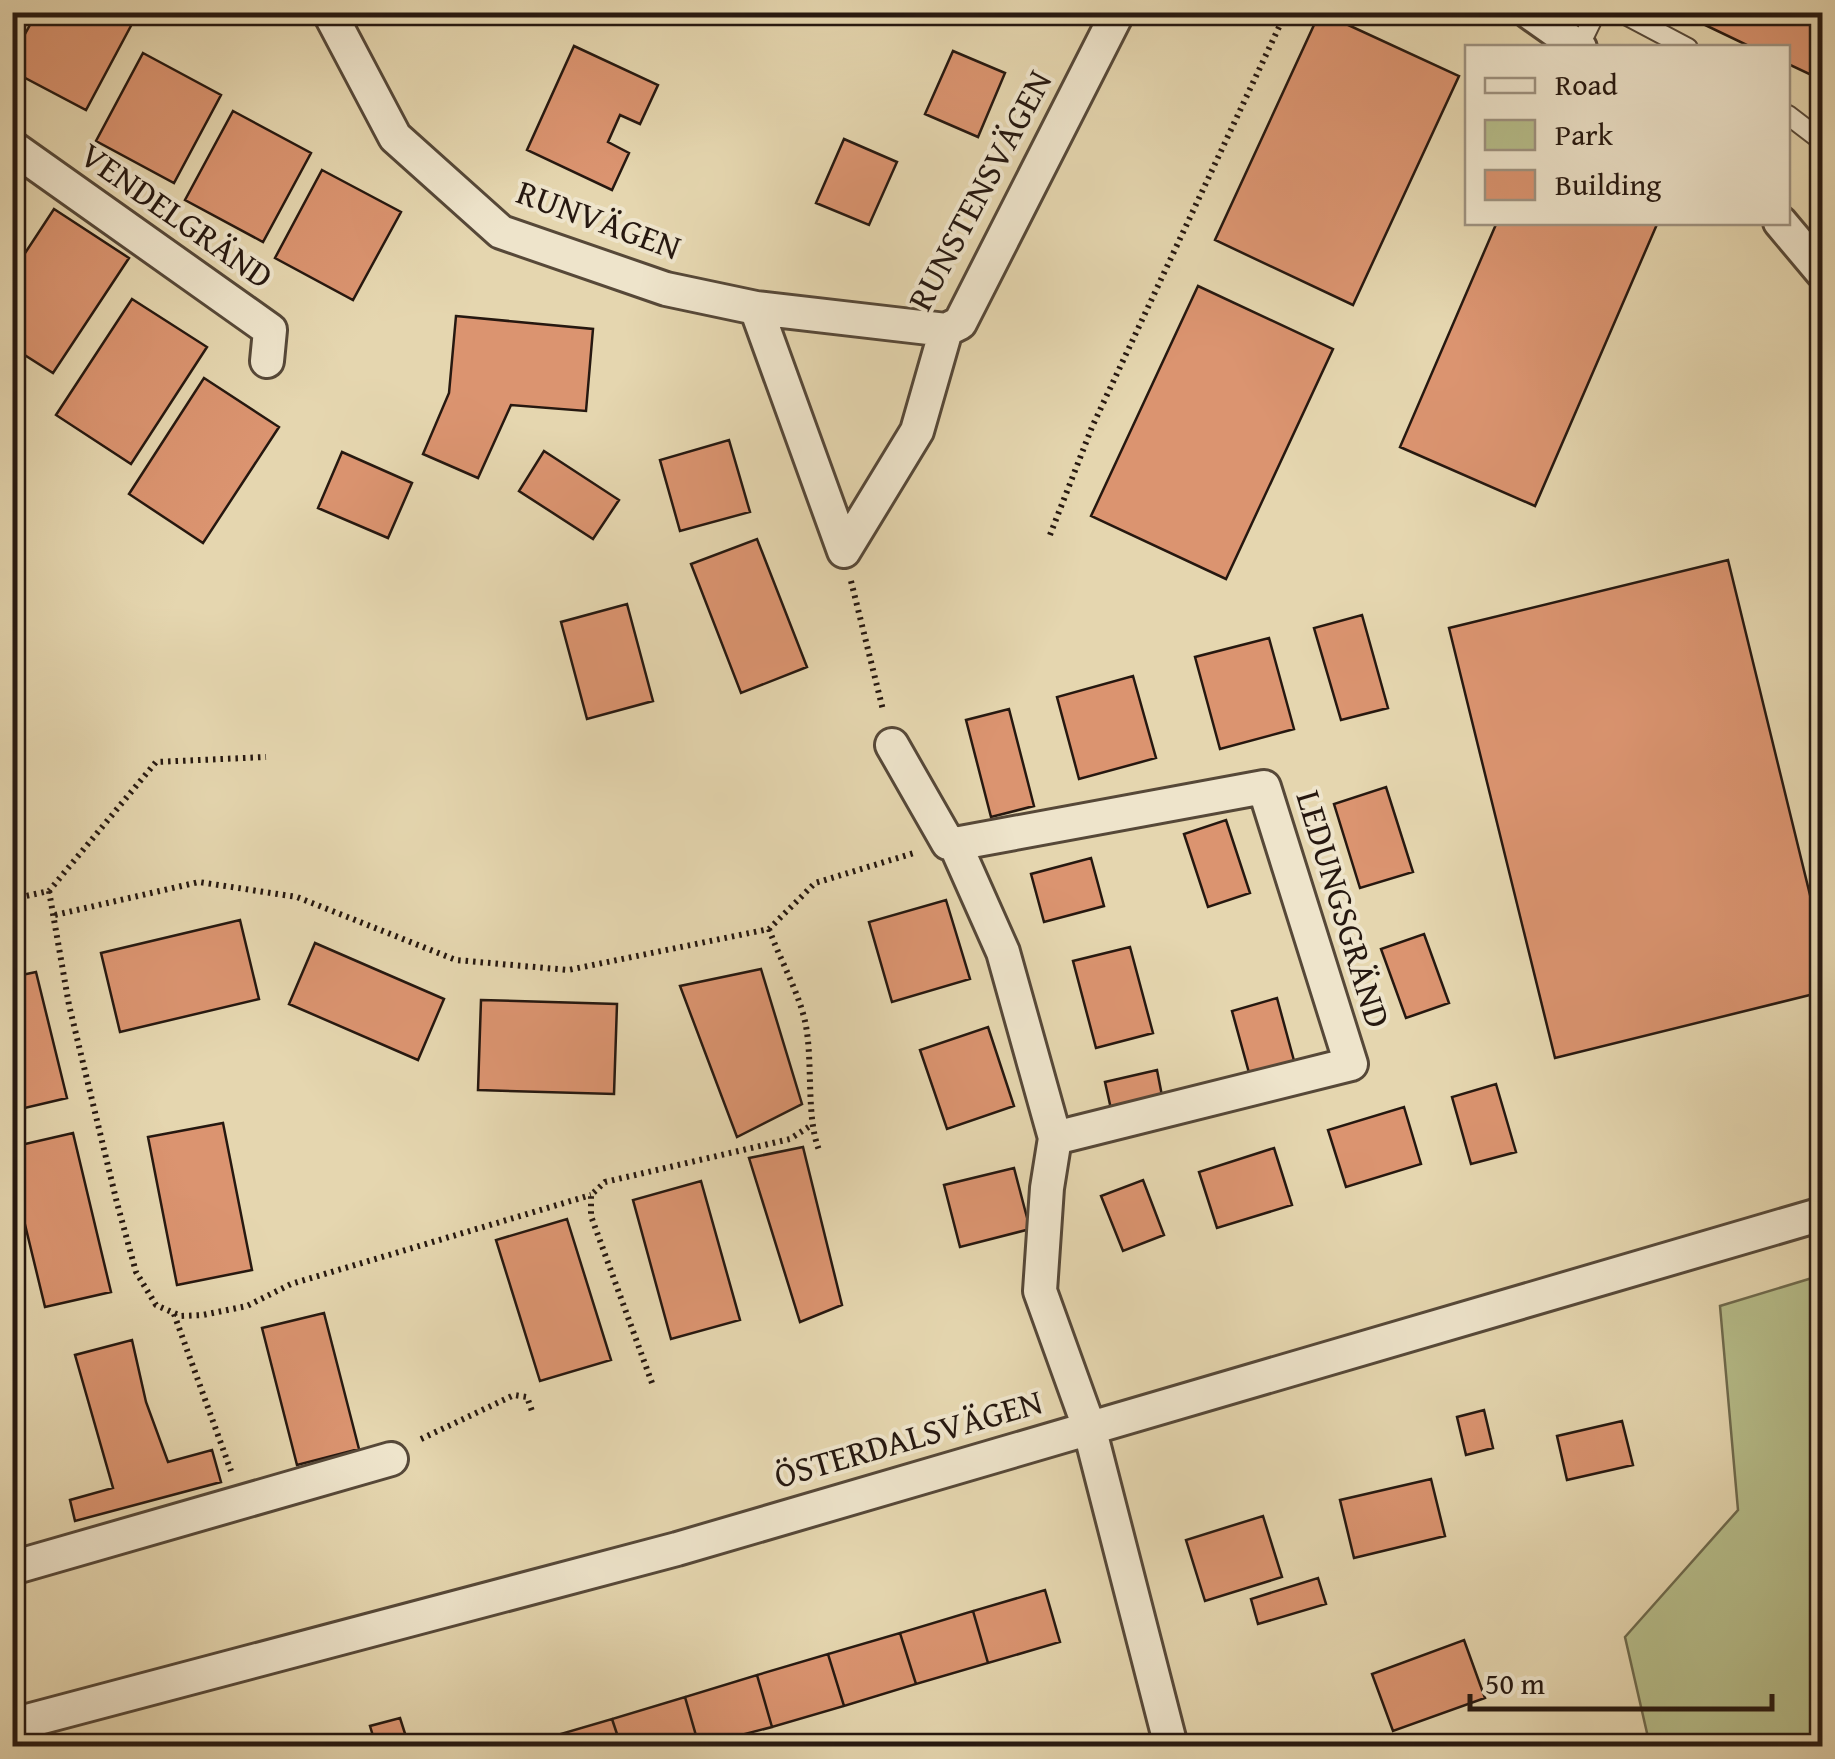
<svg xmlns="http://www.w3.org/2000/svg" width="1835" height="1759" font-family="'Gentium Book Plus',serif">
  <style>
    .green { fill: #b6bd8a; stroke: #6e6a4d; stroke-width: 2.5 }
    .building { fill: #db9470; stroke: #261810; stroke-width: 2.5 }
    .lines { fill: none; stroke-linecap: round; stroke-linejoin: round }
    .service-casing { stroke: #564838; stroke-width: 22 }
    .minor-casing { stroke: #564838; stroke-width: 38 }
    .path { stroke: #261810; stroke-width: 6; stroke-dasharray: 2.5 5; stroke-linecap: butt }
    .service { stroke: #eee4cb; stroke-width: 18 }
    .minor { stroke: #eee4cb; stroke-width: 32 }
    .labels { text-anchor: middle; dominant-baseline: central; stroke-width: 8; stroke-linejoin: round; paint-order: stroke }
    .street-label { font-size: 35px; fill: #261810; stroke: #eee4cb }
  </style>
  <rect width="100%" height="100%" fill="#e5d6af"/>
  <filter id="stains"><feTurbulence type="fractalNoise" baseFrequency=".002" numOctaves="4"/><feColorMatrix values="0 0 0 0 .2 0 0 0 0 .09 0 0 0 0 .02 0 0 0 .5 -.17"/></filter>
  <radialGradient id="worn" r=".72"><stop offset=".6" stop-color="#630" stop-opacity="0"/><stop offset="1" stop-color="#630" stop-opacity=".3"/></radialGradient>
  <!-- green -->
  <path class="green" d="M1822 1275V1746H1650L1625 1637 1738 1510 1720 1306Z"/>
  <!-- building -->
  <path class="building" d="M37 12H116L133 22 86 110 12 71V58Z
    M1320 12 1459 76 1353 305 1215 240Z
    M1678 12H1822V80L1788 64V48H1753Z
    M574 46 658 85 640 124 620 115 608 142 629 153 612 190 527 150Z
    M953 51 1005 73 978 137 925 114Z
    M143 53 221 95 174 183 96 141Z
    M233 111 311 153 263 242 185 200Z
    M844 139 897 162 869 225 816 203Z
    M322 170 401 212 353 300 275 258Z
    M54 209 129 258 53 373 12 347V273Z
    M1497 222H1658L1535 506 1400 447Z
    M1198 286 1333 349 1226 579 1091 516Z
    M132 299 207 347 131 464 56 415Z
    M456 316 593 329 586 411 511 405 478 478 423 454 449 393Z
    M204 378 279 427 203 543 129 494Z
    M729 440 750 512 680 531 660 460Z
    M544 451 619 500 593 539 519 491Z
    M342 452 412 483 388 538 318 508Z
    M757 539 807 667 741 693 691 564Z
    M1728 560 1822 944V992L1555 1058 1449 628Z
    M627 604 653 701 587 719 561 622Z
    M1362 615 1388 708 1341 720 1314 628Z
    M1269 638 1294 729 1220 749 1195 657Z
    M1133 676 1156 758 1079 779 1057 697Z
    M1009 709 1034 806 991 817 966 720Z
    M1386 787 1413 872 1360 888 1334 804Z
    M1226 820 1250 893 1208 907 1184 834Z
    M1091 858 1104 906 1044 922 1031 874Z
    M946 900 970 979 892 1002 869 922Z
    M240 920 259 999 120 1032 101 953Z
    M1424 934 1449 1003 1406 1018 1381 949Z
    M315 943 444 999 418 1060 289 1004Z
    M1130 947 1153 1033 1096 1048 1073 961Z
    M761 969 802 1104 737 1137 680 986Z
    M36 972 67 1098 12 1111V977Z
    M1277 998 1296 1068 1251 1080 1232 1011Z
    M481 1000 617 1004 614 1094 478 1090Z
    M988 1027 1014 1106 947 1129 920 1050Z
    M1157 1070 1164 1106 1113 1118 1105 1082Z
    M1496 1084 1516 1152 1471 1164 1452 1097Z
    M1404 1107 1421 1164 1346 1187 1328 1130Z
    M223 1123 252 1270 177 1285 148 1137Z
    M73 1133 111 1292 45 1307 12 1171V1147Z
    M803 1147 842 1305 800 1322 749 1158Z
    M1274 1148 1292 1205 1217 1228 1199 1172Z
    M1014 1168 1030 1229 960 1247 944 1185Z
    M1143 1180 1164 1235 1123 1251 1101 1196Z
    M701 1181 740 1320 671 1339 633 1200Z
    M567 1219 611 1360 540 1381 496 1240Z
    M324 1313 359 1449 297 1465 262 1328Z
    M132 1340 146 1402 168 1462 212 1450 221 1482 75 1521 70 1500 113 1488 75 1355Z
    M1484 1410 1493 1448 1466 1455 1457 1417Z
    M1622 1421 1633 1465 1567 1480 1557 1436Z
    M1431 1479 1445 1536 1354 1558 1340 1500Z
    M1263 1516 1282 1577 1205 1601 1186 1540Z
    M1318 1578 1326 1604 1258 1624 1251 1599Z
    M1045 1590 1060 1642 988 1663 973 1611Z
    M973 1611 988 1663 916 1684 900 1633Z
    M900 1633 916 1684 844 1706 828 1654Z
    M1464 1640 1485 1698 1393 1731 1372 1674Z
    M828 1654 844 1706 772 1727 757 1675Z
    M757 1675 772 1727 699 1746 685 1697Z
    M685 1697 699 1746H621L612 1719Z
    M400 1718 409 1746H376L370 1726Z
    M612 1719 621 1746H542L540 1740Z"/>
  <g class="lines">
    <defs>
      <path id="service" d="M1620 12 1688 48
        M1579 47 1596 12
        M1788 115 1822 141"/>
      <path id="minor" d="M329 12 395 137 501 232 666 289 756 308 946 330
        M1529 12 1580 48
        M12 147 270 330 267 361
        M1780 222 1822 272
        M756 308 844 551
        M844 551 917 431 946 330 960 323 1118 12
        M892 745 948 843 955 844 1003 952 1055 1138 1047 1188 1040 1291 1089 1427 1171 1746
        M955 844 1264 787 1351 1064 1055 1138
        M12 1568 391 1459
        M12 1725 677 1549 1822 1214"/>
    </defs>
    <!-- service casing -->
    <use href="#service" class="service-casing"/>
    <!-- minor casing -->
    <use href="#minor" class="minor-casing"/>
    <!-- path -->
    <path class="path" d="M1050 535 1092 427 1286 12
      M851 581 883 710
      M49 891 69 1005 117 1203 136 1272 156 1305 181 1316 203 1315 247 1306 291 1284 591 1195
      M12 899 49 891 156 762 266 757
      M55 915 199 882 297 897 456 960 568 970 769 929 815 883 914 853
      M769 929C780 960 800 994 806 1026 813 1066 806 1117 819 1150
      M174 1314 231 1471
      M652 1383 591 1216V1195L605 1182 790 1139 810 1126
      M421 1439 514 1395 527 1397 533 1414"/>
    <!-- service -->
    <use href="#service" class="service"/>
    <!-- minor -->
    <use href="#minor" class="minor"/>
  </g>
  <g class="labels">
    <!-- street labels -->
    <g class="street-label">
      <text transform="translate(979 190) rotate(-62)">RUNSTENSVÄGEN</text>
      <text transform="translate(177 215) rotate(35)">VENDELGRÄND</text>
      <text transform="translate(599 219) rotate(20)">RUNVÄGEN</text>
      <text transform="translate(1344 909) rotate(73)">LEDUNGSGRÄND</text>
      <text transform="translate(908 1438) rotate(-16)">ÖSTERDALSVÄGEN</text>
    </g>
  </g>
  <!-- margin -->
  <rect width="1835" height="1759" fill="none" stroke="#e5d6af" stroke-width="50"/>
  <rect x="15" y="15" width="1805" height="1729" fill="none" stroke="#261810" stroke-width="5"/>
  <rect x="25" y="25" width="1785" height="1709" fill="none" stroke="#261810" stroke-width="2.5"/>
  <!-- legend -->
  <rect x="1465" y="45" width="325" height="180" fill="#eee4cb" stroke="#9e9280" stroke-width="2.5"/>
  <rect x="1485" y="78" width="50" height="15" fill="#eee4cb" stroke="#9e9280" stroke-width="2.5"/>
  <text x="1555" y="95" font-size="30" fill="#261810">Road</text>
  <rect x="1485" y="120" width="50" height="30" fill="#b6bd8a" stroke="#9e9280" stroke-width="2.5"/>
  <text x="1555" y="145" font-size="30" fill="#261810">Park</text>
  <rect x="1485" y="170" width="50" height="30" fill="#db9470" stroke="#9e9280" stroke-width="2.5"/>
  <text x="1555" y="195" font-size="30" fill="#261810">Building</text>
  <!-- scale -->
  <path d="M1470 1694v15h302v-15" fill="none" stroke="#261810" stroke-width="5"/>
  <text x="1485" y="1694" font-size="30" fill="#261810" stroke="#eee4cb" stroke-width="8" paint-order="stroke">50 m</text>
  <rect width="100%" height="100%" filter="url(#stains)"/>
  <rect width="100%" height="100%" fill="url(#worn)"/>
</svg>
